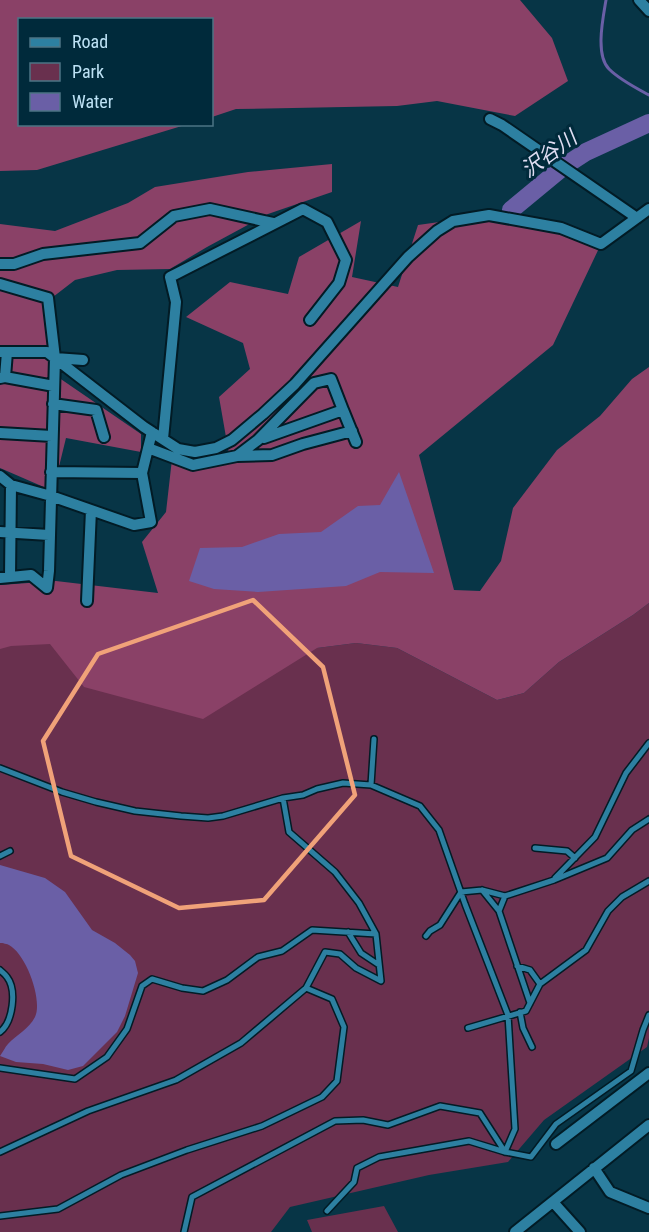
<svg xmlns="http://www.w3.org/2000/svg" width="649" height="1232" font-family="'Roboto Condensed','Noto Sans JP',sans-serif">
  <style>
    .green { fill: #69304e }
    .forest { fill: #8a4167 }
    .water { fill: #6a5fa6 }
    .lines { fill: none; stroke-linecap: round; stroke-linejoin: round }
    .stream { stroke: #6a5fa6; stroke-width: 3 }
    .river { stroke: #6a5fa6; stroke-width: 18 }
    .lane-casing { stroke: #021b25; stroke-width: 8 }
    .street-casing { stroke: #021b25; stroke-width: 14 }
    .lane { stroke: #2d80a1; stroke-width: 5 }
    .street { stroke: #2d80a1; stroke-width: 10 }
    .marked { fill: none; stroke: #f0a279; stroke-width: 4.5; stroke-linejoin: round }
    .labels { text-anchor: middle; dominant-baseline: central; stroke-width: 6; stroke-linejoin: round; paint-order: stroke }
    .water-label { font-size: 21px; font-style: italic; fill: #dfddf2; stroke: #002a3b }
  </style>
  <rect width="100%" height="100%" fill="#073546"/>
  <!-- green -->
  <path class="green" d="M649 603V1038L647 1047 544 1120 508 1162 429 1175 290 1207 271 1232H0V628L317 648 356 643 397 648 497 700 524 693 559 662 633 615Z
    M384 1206 398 1232H312L307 1220Z"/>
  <!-- forest -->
  <path class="forest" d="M0 0H520L552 38 568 81 515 116 437 101 397 106 236 109 212 117V20H20V124L185 125 37 170 0 171Z
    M332 164V192L268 214 207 247 170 269 117 270 75 280 53 297 52 373 141 434V452L66 438 53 491 0 468V224L55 231 128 203 155 187 248 172Z
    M489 215 530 222 601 244 553 345 419 455 454 590 480 591 501 561 513 508 557 450 600 416 632 379 649 367V603L633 615 559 662 524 693 497 700 397 648 356 643 317 648 203 719 84 687 50 644 11 646 0 649V585L56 581 158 593 142 542 166 512 172 459 230 460 219 397 250 369 243 343 186 317 230 282 288 294 299 257 361 221 352 277 398 287 418 225Z"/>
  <!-- water -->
  <path class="water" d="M399 472 434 573 380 572 346 586 258 592 214 589 189 581 200 548 242 547 279 534 321 532 358 506 380 505Z
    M0 865 45 878 65 892 92 930 115 943 130 955 135 961 138 973 125 1016 117 1032 83 1066 68 1070 43 1064 16 1062 0 1056C3 1052 5 1047 8 1044 16 1035 29 1029 35 1017 43 1000 26 954 9 945 8 944 2 943 0 943Z"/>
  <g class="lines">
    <!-- stream -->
    <path class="stream" d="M606 0C603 18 595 55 609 69 620 80 636 88 649 95"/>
    <!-- river -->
    <path class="river" d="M511 210 563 167 586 152 649 123"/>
    <defs>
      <path id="lane" d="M0 768 62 792 96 802 135 811 181 816 208 818 223 816 283 798 303 795 317 789 343 783 371 785 420 806 439 830 465 904 508 1015 515 1129 505 1152 531 1157 556 1124 631 1071 643 1030 649 1015
        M371 785 374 739
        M535 848 567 851 575 858
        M0 856 10 851
        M555 878 595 837 626 773 649 743
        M482 890 499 911
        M505 896 499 911 530 1003
        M348 932 361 953 379 965
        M426 936 430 931 440 925 461 892 482 890 505 896 554 880 607 858 632 830 649 819
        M517 966 530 970 540 984
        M0 970C2 972 5 974 7 977 17 990 13 1022 0 1032
        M520 1012 523 1028 532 1047
        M468 1028 526 1011 540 984 586 950 608 911 622 897 649 881
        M0 1068 75 1079 107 1057 127 1029 142 986 152 979 182 988 203 991 227 980 258 957 282 951 312 930 376 934
        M0 1152 88 1111 176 1080 241 1043 306 988 325 952 340 954 356 968 381 981 376 934 359 903 335 872 289 832 283 798
        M327 1211 354 1182 357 1168 379 1157 469 1141 505 1152
        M0 1216 58 1209 121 1175 187 1150 262 1126 322 1097 337 1081 344 1027 332 999 306 988
        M184 1232 192 1197 335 1121 363 1120 388 1125 440 1106 480 1113 505 1152"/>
      <path id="street" d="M639 0 649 11
        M490 119 502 125 637 218
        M0 264H14L43 254 140 243 174 216 210 209 273 223
        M0 284 48 298 55 358 49 571 47 588 31 575 0 578
        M0 352H47L144 427 178 449 195 452 216 448 232 440 263 414 295 384 408 257 437 231 453 221 489 215 561 228 601 244 649 209
        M55 358 83 360
        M5 377 7 352
        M0 378 5 377 54 386
        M53 404 96 410 104 437
        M0 433 52 436
        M264 438 343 410 356 442
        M163 439 176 302 170 277 303 209 327 222 346 260 339 283 310 320
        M148 448 193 465 237 456 258 440 314 383 331 379 343 410
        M237 456 272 455 303 444 352 431
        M51 472 142 473
        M0 476 11 485 51 496 134 525 151 522 142 473 152 432
        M0 532 49 535
        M10 577 11 485
        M87 601 91 510
        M556 1144 649 1073
        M594 1168 610 1192 649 1208
        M553 1202 580 1232
        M515 1232 649 1125"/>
    </defs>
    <!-- lane casing -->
    <use href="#lane" class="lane-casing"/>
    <!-- street casing -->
    <use href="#street" class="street-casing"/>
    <!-- lane -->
    <use href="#lane" class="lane"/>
    <!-- street -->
    <use href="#street" class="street"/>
  </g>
  <!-- marked area -->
  <path class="marked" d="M253 600 323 667 355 795 264 900 179 908 71 856 43 741 98 654Z"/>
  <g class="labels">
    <!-- water labels -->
    <g class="water-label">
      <text transform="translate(549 154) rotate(-36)">沢谷川</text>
    </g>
  </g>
  <!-- legend -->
  <rect x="18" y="18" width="195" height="108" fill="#002a3b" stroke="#4c7485" stroke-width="1.5"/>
  <rect x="30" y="38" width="30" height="9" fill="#2d80a1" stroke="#4c7485" stroke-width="1.5"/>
  <text x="72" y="48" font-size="18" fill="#bde2f5">Road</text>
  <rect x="30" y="63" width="30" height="18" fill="#69304e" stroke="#4c7485" stroke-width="1.5"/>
  <text x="72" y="78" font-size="18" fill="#bde2f5">Park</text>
  <rect x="30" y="93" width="30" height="18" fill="#6a5fa6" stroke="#4c7485" stroke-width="1.5"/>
  <text x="72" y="108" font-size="18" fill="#bde2f5">Water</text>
</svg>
